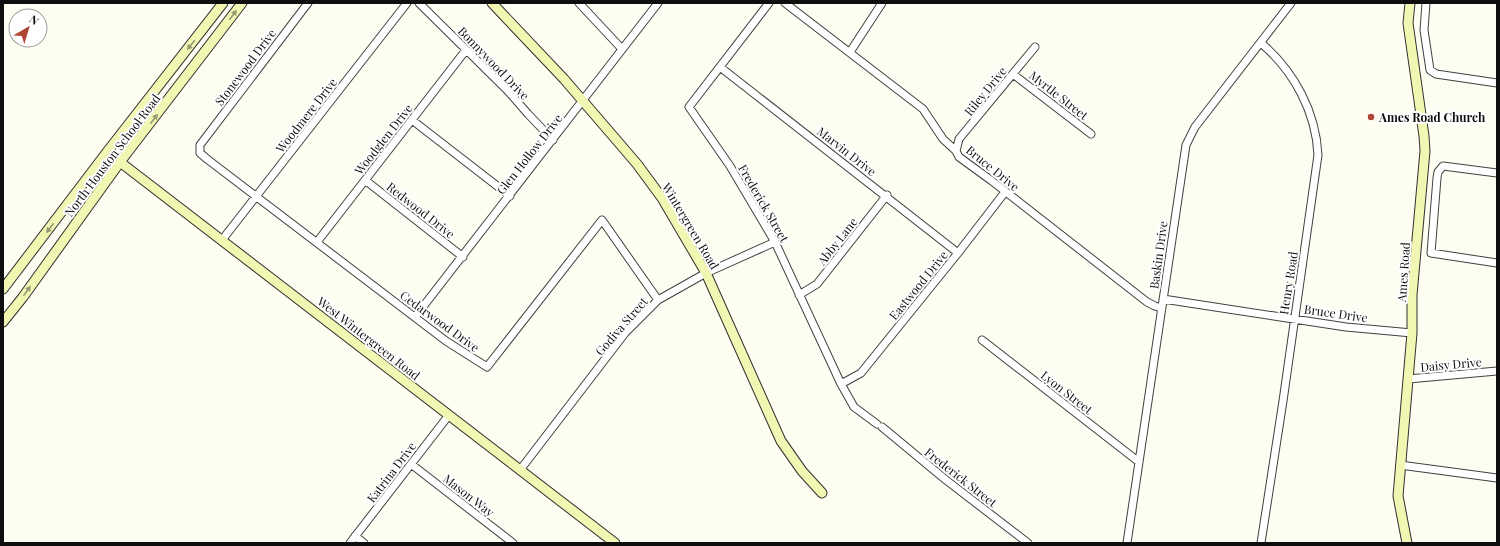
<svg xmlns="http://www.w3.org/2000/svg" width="1500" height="546" font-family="'Playfair Display',serif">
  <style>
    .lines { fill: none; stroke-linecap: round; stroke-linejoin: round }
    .street-casing { stroke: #414141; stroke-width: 9 }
    .secondary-casing { stroke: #303030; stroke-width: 11 }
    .street { stroke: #fff; stroke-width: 7 }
    .secondary { stroke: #f1f6b3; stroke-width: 9 }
    .oneway { fill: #969971 }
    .poi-dot { fill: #af4535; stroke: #fff; stroke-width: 1.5 }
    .labels { text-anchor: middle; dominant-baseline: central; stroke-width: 4; stroke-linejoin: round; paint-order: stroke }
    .street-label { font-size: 12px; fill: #0e0e0e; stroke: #fff }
    .poi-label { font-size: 12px; font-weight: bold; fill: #0e0e0e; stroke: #fff; text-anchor: start }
  </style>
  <rect width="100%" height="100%" fill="#fdfdf1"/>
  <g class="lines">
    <defs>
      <path id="street" d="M308 3 200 145V153L207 159 446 341 487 367 602 220 658 300
        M419 3 508 91 528 114 553 140
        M579 3 622 49
        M769 3 689 107 730 166 775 242 841 384 854 407 877 424
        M785 3 923 109 943 139 956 151 959 157 992 181 1147 302 1155 306 1161 308
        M1426 3 1424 30 1430 70 1436 74 1497 83
        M1261 43C1294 71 1316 112 1318 155L1283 401 1261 543
        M850 52 882 3
        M720 67 958 253
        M1013 74 1091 134
        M412 120 510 196
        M956 151 959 139 1035 47
        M1497 173 1443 166 1438 172 1437 178 1431 253 1497 263
        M365 180 463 257
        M222 240 407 3
        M317 242 466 50
        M799 295 817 284 887 195
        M1163 299 1346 327 1412 333
        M415 317 658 3
        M982 340 1139 462
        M1408 379 1497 371
        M841 384 861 373 958 253 1005 192
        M882 427 946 480 1028 543
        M411 464 513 543
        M1400 465 1497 478
        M520 470 625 333 658 300 706 273 775 242
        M355 536 364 543
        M350 543 449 415
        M1127 543 1186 145 1195 127 1291 3"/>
      <path id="secondary" d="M492 3 564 79 637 164 662 198 706 273 781 441 802 471 822 493
        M107 152 615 543
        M3 289 107 152 223 3
        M3 322 23 297 120 162 242 3
        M1407 543 1398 496 1412 333V295L1425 151 1424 136 1408 23 1410 3"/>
    </defs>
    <!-- street casing -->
    <use href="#street" class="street-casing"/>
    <!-- secondary casing -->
    <use href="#secondary" class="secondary-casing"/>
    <!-- street -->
    <use href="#street" class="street"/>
    <!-- secondary -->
    <use href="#secondary" class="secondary"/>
  </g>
  <!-- one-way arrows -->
  <defs><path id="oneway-solid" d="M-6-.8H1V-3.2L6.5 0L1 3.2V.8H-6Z"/></defs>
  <g class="oneway">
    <use href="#oneway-solid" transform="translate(233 15) rotate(-53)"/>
    <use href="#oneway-solid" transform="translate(191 45) rotate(128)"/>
    <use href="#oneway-solid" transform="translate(154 119) rotate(-53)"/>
    <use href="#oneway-solid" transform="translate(50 228) rotate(127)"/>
    <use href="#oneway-solid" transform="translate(27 291) rotate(-54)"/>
  </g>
  <!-- markers -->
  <circle class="poi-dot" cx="1371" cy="117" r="4"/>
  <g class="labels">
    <!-- street labels -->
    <g class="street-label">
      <text transform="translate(494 63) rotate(46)">Bonnywood Drive</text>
      <text transform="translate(245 67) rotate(-53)">Stonewood Drive</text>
      <text transform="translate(985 91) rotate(-51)">Riley Drive</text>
      <text transform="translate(1059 95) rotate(38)">Myrtle Street</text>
      <text transform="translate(306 115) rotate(-52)">Woodmere Drive</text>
      <text transform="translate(383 139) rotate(-52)">Woodglen Drive</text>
      <text transform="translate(847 151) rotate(38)">Marvin Drive</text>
      <text transform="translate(529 154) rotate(-52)">Glen Hollow Drive</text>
      <text transform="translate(112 155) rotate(-53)">North Houston School Road</text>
      <text transform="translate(993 168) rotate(39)">Bruce Drive</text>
      <text transform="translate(764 203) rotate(60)">Frederick Street</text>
      <text transform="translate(421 210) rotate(38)">Redwood Drive</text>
      <text transform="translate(691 226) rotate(59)">Wintergreen Road</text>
      <text transform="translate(837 241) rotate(-52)">Abby Lane</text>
      <text transform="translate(1158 255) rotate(-82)">Baskin Drive</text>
      <text transform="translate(1403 272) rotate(-86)">Ames Road</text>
      <text transform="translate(1288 283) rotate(-81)">Henry Road</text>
      <text transform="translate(918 285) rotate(-51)">Eastwood Drive</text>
      <text transform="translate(1336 313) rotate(8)">Bruce Drive</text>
      <text transform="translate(440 321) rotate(36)">Cedarwood Drive</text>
      <text transform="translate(621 326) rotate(-49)">Godiva Street</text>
      <text transform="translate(369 338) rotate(38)">West Wintergreen Road</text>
      <text transform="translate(1451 364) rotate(-5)">Daisy Drive</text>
      <text transform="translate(1067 392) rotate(38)">Lyon Street</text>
      <text transform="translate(391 472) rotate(-53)">Katrina Drive</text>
      <text transform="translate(961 477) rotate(38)">Frederick Street</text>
      <text transform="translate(469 495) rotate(38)">Mason Way</text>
    </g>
    <!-- poi labels -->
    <g class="poi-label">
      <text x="1379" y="117">Ames Road Church</text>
    </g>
  </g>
  <!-- border -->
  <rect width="1500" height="546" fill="none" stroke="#0e0e0e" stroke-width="8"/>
  <!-- north arrow -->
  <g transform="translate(28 28) rotate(38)"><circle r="19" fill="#ffffff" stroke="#9f9f9f"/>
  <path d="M0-3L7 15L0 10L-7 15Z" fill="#af4535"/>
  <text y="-6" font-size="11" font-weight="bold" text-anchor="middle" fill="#0e0e0e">N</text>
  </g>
</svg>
